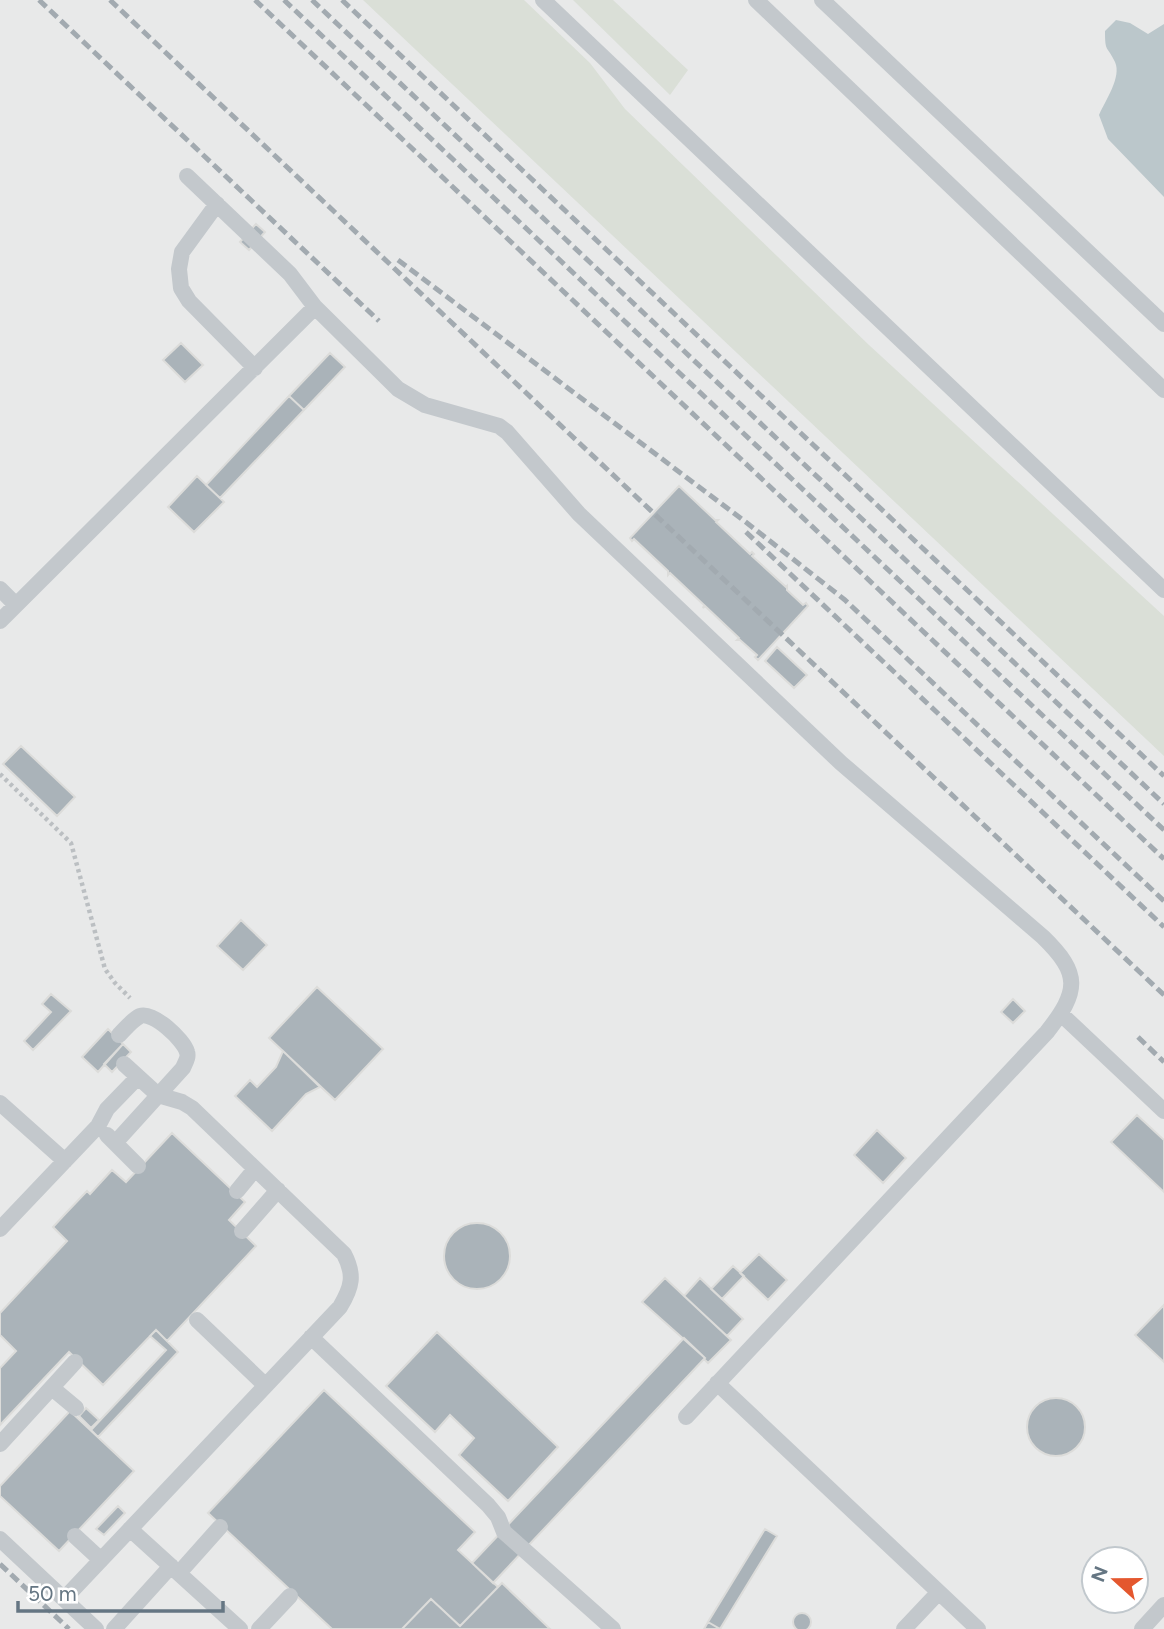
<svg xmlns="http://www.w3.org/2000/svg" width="1164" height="1629" font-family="Figtree,sans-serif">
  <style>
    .built { fill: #e8e9e9; fill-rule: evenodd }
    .green { fill: #dadfd7 }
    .water { fill: #bbc7cb }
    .building { fill: #aab3b9; stroke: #dcdcda; stroke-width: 2 }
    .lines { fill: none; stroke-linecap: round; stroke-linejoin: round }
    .path { stroke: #bbbfc2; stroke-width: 4.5; stroke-dasharray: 3.5 3.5; stroke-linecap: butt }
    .lane { stroke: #c3c8cc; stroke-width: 16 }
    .rail { stroke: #a2aab0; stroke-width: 5; stroke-dasharray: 10 5; stroke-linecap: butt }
  </style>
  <rect width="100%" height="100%" fill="#fafaf8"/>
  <!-- built -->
  <path class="built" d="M0 0H1164V1629H0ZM1094 1559H1136V1601H1094Z"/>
  <!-- green -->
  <path class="green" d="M363 0H524L590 63 625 109 869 345 1164 616V756Z
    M573 0H613L688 70 670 95Z"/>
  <!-- water -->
  <path class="water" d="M1116 20 1130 23 1148 34 1164 24V197L1108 139 1099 115C1105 101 1122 77 1115 62 1107 45 1105 53 1105 31Z"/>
  <!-- building -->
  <path class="building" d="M256 224 265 232 249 250 240 242Z
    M181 343 203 365 185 382 163 360Z
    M330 353 345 367 304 410 289 396Z
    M289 396 304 410 220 498 206 485Z
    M197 476 224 502 194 532 168 507Z
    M679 486 715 520H718L716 522 750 554 752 552 754 554 752 556 786 587 787 586V590L803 605 806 603 808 606 758 660 755 657 757 655 740 640H737L739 638 705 606 703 608 704 605 670 573 668 575V571L634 539 632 541 630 538Z
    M777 647 807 675 794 688 765 661Z
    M21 746 75 797 57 816 3 764Z
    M241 920 267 945 243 970 217 946Z
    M317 987 383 1049 335 1100 269 1038Z
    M51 994 71 1011 33 1050 24 1041 51 1012 42 1004Z
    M1013 999 1025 1011 1013 1023 1001 1012Z
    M108 1029 123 1044 98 1072 82 1057Z
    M123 1044 131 1052 112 1072 104 1064Z
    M283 1051 320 1087 306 1094 272 1131 235 1096 250 1080 257 1087 276 1067Z
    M1137 1115 1164 1140V1192L1111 1142Z
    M877 1130 906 1158 883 1183 854 1155Z
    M172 1133 245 1202 229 1220 256 1246 167 1341 156 1330 103 1385 69 1352 0 1425V1368L16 1351 0 1335V1313L67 1241 53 1227 66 1213 87 1191 90 1194 112 1170 126 1182Z
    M444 1256a33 33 0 1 1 66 0a33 33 0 1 1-66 0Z
    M759 1254 787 1280 768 1300 740 1273Z
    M733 1266 744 1276 722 1299 711 1289Z
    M665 1278 731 1340 708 1363 704 1359 705 1358 642 1302Z
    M700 1278 743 1319 727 1336 684 1296Z
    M1164 1305V1362L1135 1335Z
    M156 1330 178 1352 98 1437 91 1430 166 1350 150 1336Z
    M437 1332 558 1447 508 1501 459 1455 474 1438 450 1415 435 1432 386 1386Z
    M684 1338 705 1358 704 1359 493 1583 472 1563Z
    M324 1390 475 1532 458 1550 498 1587 460 1626 431 1599 402 1629H332L208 1513Z
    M1027 1427a29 29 0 1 1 58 0a29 29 0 1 1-58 0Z
    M86 1408 99 1420 91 1428 79 1416Z
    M70 1411 134 1471 59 1551 0 1496V1486Z
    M118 1506 125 1513 104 1535 96 1529Z
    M765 1529 777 1536 720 1629 708 1622Z
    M502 1583 550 1629H402L431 1599 460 1626Z
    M793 1622a9 9 0 1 1 18 0a9 9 0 1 1-18 0Z
    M708 1622 720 1629H704Z"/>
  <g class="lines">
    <!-- path -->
    <path class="path" d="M0 774 71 843 105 969 115 983 130 998"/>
    <!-- lane -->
    <path class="lane" d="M543 0 1164 590
      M756 0 1164 390
      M822 0 1164 324
      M187 176 290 274 315 307 398 389 425 405 499 426 507 432 579 514 841 763 1043 937C1081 974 1079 991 1047 1032L686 1417
      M217 204 182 252 179 269 181 288 189 301 255 368
      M0 589 15 604
      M0 621 315 307
      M1061 1014 1164 1111
      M0 1103 65 1161
      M107 1135 138 1166
      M115 1143 183 1068C185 1063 189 1057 187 1052 184 1040 153 1011 140 1016 132 1020 125 1029 119 1035
      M237 1191 255 1169
      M0 1229 98 1126 107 1109 138 1077
      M242 1231 278 1190
      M197 1320 265 1385
      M311 1337 488 1505 498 1517 504 1532 613 1629
      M717 1383 978 1629
      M52 1388 76 1408
      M0 1444 75 1362
      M130 1529 240 1629
      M75 1536 101 1560
      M0 1539 96 1629
      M179 1573 220 1527
      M64 1599 340 1307C352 1287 355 1275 344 1254L192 1108 182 1102 158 1095 124 1064
      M114 1629 171 1566
      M259 1629 290 1596
      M904 1629 938 1593
      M1142 1629 1164 1605"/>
    <!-- rail -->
    <path class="rail" d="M39 0 379 321
      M110 0 1164 995
      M255 0 1164 859
      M284 0 1164 830
      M312 0 1164 804
      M342 0 1164 776
      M398 260 747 523 845 600 1164 901
      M746 532 1164 927
      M1138 1037 1164 1062
      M0 1564 69 1629"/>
  </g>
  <!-- north arrow -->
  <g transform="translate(1115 1580) rotate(291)"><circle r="33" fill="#ffffff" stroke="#c1c8cd" stroke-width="2"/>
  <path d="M0-5L12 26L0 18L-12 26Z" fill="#e4572e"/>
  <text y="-10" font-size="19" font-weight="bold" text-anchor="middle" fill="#657683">N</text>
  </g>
  <!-- scale -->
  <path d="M18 1601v10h205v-10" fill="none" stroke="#657683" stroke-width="3.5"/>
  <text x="28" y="1601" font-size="21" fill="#657683" stroke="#ffffff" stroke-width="5" paint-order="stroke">50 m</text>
</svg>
